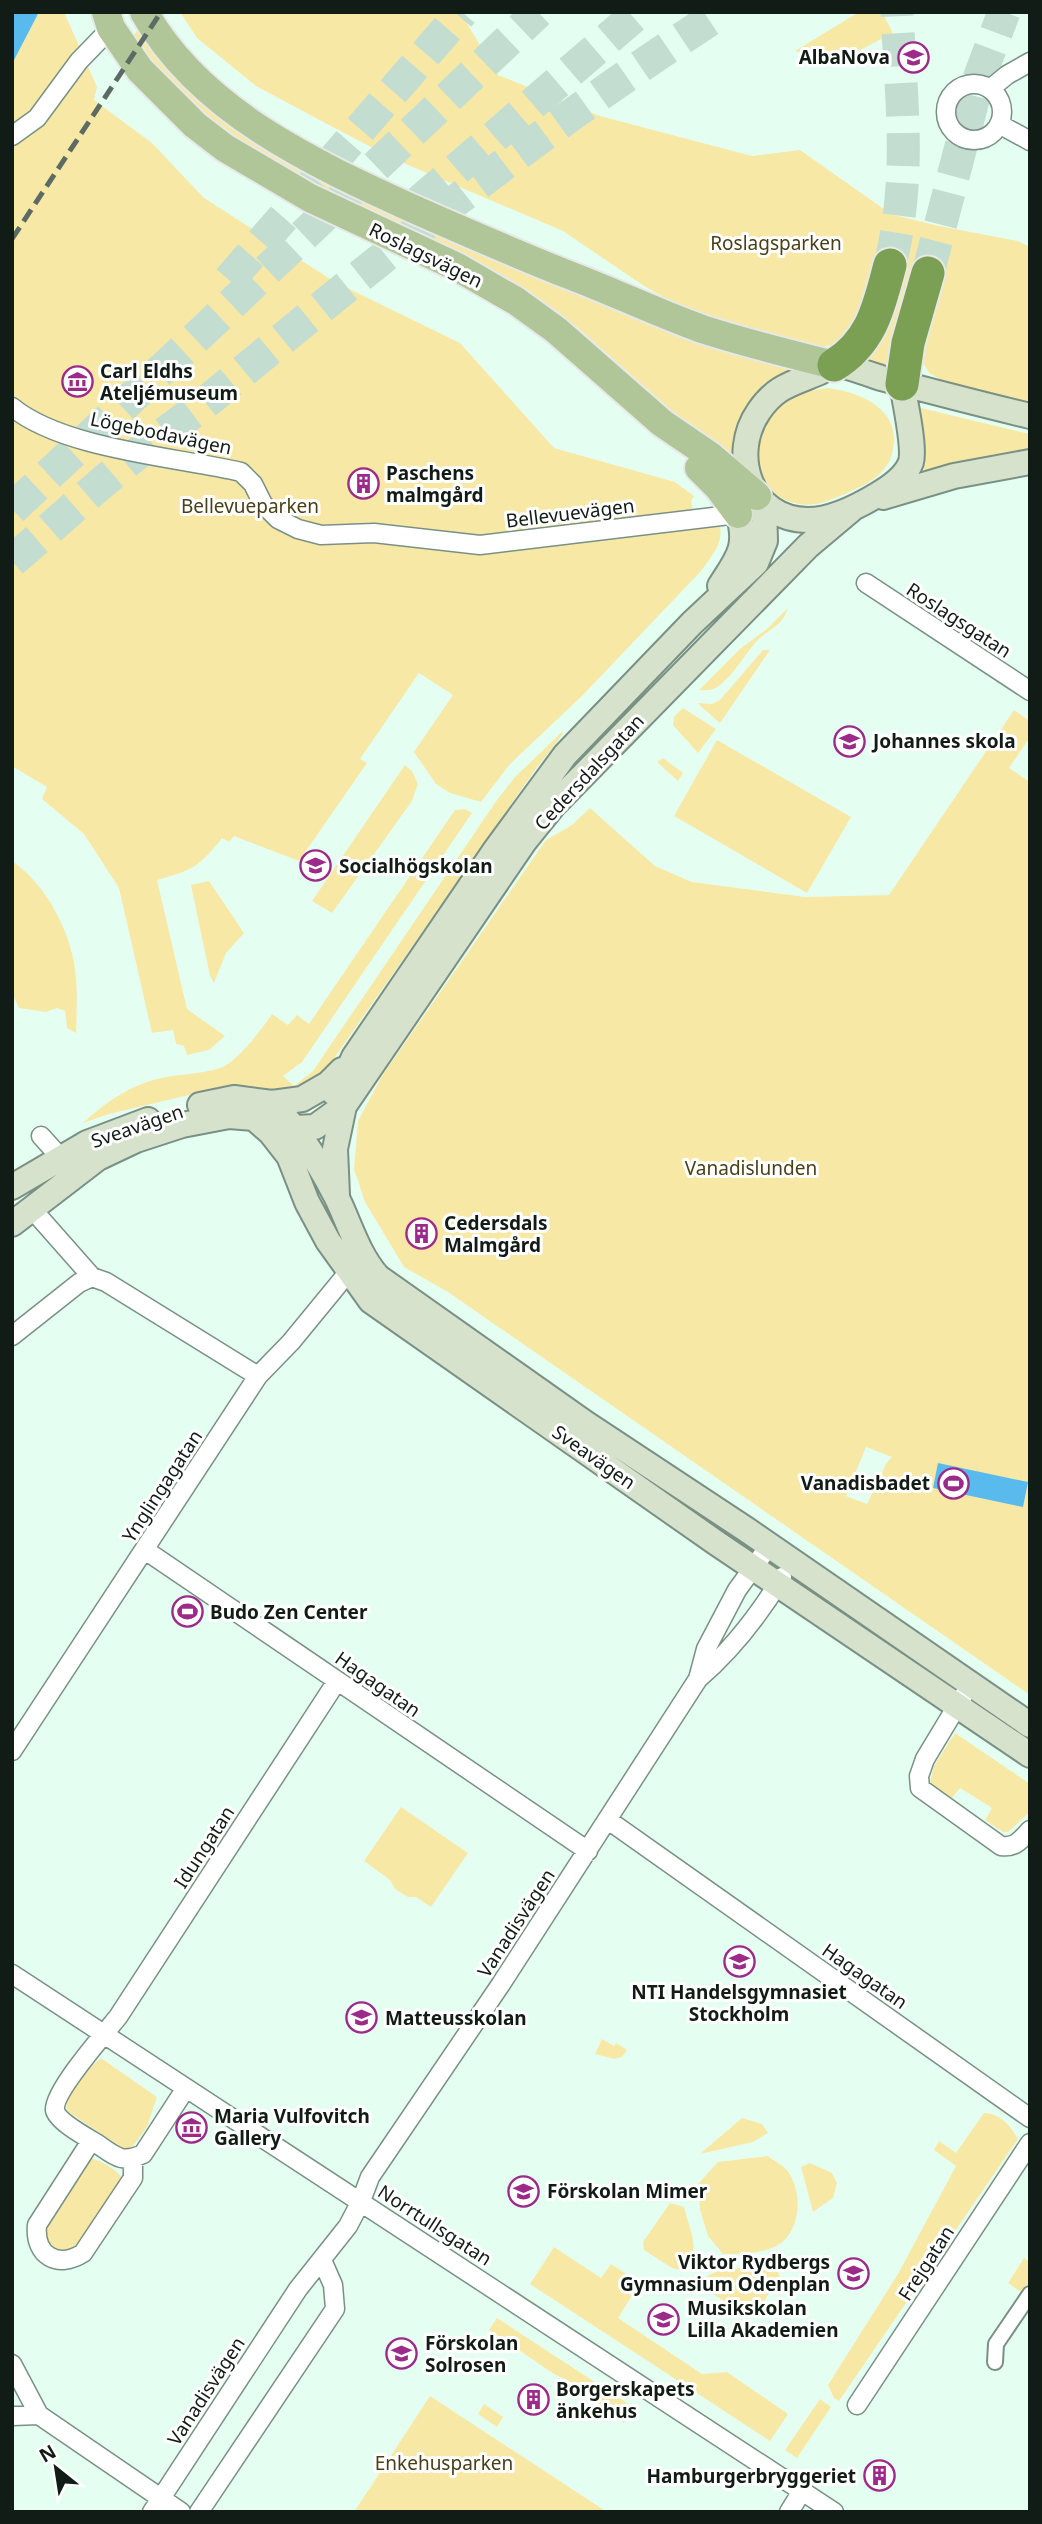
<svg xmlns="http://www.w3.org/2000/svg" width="1042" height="2524" font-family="'Noto Sans',sans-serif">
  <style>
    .green { fill: #f8e8a6; fill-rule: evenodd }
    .water { fill: #59bbed }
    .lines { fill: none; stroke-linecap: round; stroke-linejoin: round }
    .motorway-tunnel { stroke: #c4ddd1; stroke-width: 33; stroke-dasharray: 33 17; stroke-linecap: butt }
    .pedestrian-casing { stroke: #799185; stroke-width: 18 }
    .minor-casing { stroke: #799185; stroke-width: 21 }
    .secondary-casing { stroke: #799185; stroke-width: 28 }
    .primary-casing { stroke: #e7e8e8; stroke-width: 32 }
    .motorway-casing { stroke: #e7e8e8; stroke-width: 37 }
    .pedestrian { stroke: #fff; stroke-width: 14 }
    .minor { stroke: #fff; stroke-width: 18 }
    .secondary { stroke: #d7e2cc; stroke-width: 24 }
    .primary { stroke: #b0c698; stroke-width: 28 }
    .motorway { stroke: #7ba054; stroke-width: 33 }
    .rail { stroke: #5c6c64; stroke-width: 5; stroke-dasharray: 14 7; stroke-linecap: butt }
    .labels { text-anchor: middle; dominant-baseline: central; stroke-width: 6; stroke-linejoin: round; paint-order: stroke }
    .poi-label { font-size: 19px; font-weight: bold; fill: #121c17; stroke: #fff; text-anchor: start }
    .park-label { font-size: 19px; fill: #494018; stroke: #fff }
    .street-label { font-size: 19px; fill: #121c17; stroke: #fff }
  </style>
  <rect width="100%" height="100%" fill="#e4fff2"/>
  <!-- green -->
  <path class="green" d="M39 12H64L97 87 94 100 152 143 204 198 335 282 460 343 554 448 675 482 694 496 691 501C694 520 703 521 720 527 724 543 710 558 701 571L583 695 510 764 481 802 450 793 436 784 414 752 453 695 419 673 360 759 367 763 299 861 234 836 229 842 222 838C199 867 193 870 157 880L187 1009 225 1036 209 1050 187 1055 184 1046 176 1044 173 1030 152 1033 119 888 84 834 42 799 47 787 12 766V64Z
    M180 12H460L498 75 600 116 752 156 800 150 891 214 939 226 1018 241 1030 247V404L945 382 929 373 922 361 893 369 867 363 836 344 821 347 810 346 694 314 644 286 563 231 394 159 327 124 256 86 197 38Z
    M859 12H882L893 33 835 63 795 51Z
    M138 29C157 52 172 77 195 98 239 137 291 164 343 191 488 266 643 317 798 366 755 386 737 406 733 454L730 457 722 455 576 326 542 303C489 276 437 249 384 222 301 178 182 120 134 35Z
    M827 388C857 391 897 407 894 443 893 452 891 461 885 468 876 481 859 487 845 494 830 500 816 507 799 504 749 496 748 432 782 404 795 394 812 390 827 388Z
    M917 407 1030 434V453L924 471V438Z
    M788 608C782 628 767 629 755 643 744 656 734 674 720 685 714 690 707 691 699 690L740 649 768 628Z
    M763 650H770L720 723 697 703 712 704 720 700Z
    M683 708 716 729 698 753 673 725 674 717Z
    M1014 710 1030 721V737L1009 768 1030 782V1695L448 1292 404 1267 365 1202 354 1169 358 1121 382 1076 546 840 572 825 590 808 655 866 692 882 805 897 889 895ZM866 1447 892 1457 887 1462 867 1504 846 1496Z
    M562 732 563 734 535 770 319 1080 293 1094 265 1093 227 1086 109 1114 83 1123C106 1102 130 1085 161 1078 180 1074 202 1074 220 1068 237 1062 262 1029 272 1014L288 1025 297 1015 309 1024 455 810 465 809 472 813 302 1062 283 1076 294 1086 313 1071 497 800 515 777Z
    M717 740 851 817 807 893 674 816Z
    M663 758 683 773 678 781 657 762Z
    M405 765 412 771 418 784 412 801 332 913 312 901Z
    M12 861C44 883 67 925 74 962 78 985 77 1010 76 1033L67 1028 65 1011 57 1008 46 1012 19 1008 12 993Z
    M209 881 244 933 226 953 214 983 210 976 191 885Z
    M955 1733 1030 1784V1812L1008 1832H1003L985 1820 992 1808 960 1788 952 1798 930 1783 934 1766Z
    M401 1807 468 1853 431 1907 416 1897H408L395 1889 390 1880 364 1861Z
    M602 2039 614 2046 616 2043 627 2050 622 2057 614 2059 595 2054Z
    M101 2058 157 2097 147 2127 130 2150 124 2149 67 2111 66 2100 88 2069Z
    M984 2113C1000 2113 1011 2126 1018 2139L839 2401 834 2398 828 2385 898 2274 956 2166 934 2150 939 2141 956 2153Z
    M742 2118 762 2124 768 2133 753 2142 700 2154Z
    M768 2156C774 2161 785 2166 789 2173 804 2196 800 2238 772 2248 756 2254 740 2254 723 2254L708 2236 700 2210 698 2184 718 2162Z
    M86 2158C99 2158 119 2171 125 2181L85 2244 65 2255 44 2244 46 2219Z
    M810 2163 832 2173 837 2183 833 2198 813 2212 801 2167Z
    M670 2203 684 2207C690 2231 702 2251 684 2271L672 2268 644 2250 643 2242Z
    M554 2247 601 2278 611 2264 640 2283 618 2318 702 2374 727 2372 788 2414 770 2441 530 2284Z
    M1024 2258 1030 2262V2286L1024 2294 1008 2283Z
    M774 2263 780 2277 756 2313 744 2315 709 2291 707 2276 718 2271Z
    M497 2318 633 2407 624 2423 569 2381 554 2374 489 2330Z
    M430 2396 607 2512H354Z
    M820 2399 831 2407 797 2458 785 2450Z
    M484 2404 503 2417 497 2427 478 2414Z"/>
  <!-- water -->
  <path class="water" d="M12 12H39L12 64Z
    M938 1463 1028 1482 1023 1507 933 1488Z"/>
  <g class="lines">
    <!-- motorway-tunnel -->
    <path class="motorway-tunnel" d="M419 202 639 12
      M890 265C912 175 901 102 897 12
      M928 273 978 81 1004 12
      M229 280 462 12
      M12 509 198 336 538 12
      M12 561C51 528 89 493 128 461 157 438 188 417 216 394 379 258 544 127 722 12"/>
    <defs>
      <path id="pedestrian" d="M995 2362 996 2344 1030 2294"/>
      <path id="minor" d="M946 112a28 28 0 1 1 56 0a28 28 0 1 1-56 0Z
        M990 89 1007 75 1030 62
        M999 124 1030 141
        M12 136 37 118 79 61 111 28
        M12 407C63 449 176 457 241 472L253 484 263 504 278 519 298 529 321 535 374 533 480 545 738 514
        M866 583 1030 691
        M41 1136 69 1167
        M32 1209 92 1277 106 1282 258 1376
        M12 1336 79 1283 92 1277
        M145 1550 588 1851
        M698 1679C732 1650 759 1615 782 1577
        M963 1696 925 1759 919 1776 920 1788 1001 1846C1015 1848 1021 1840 1030 1830
        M12 1751 258 1376 291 1342 355 1264
        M608 1820 1030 2118
        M12 1974 834 2512
        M186 2088 143 2154C121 2164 115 2156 96 2143 86 2137 57 2121 55 2110 53 2092 105 2033 118 2017L337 1681
        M91 2141 37 2225C34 2256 58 2269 83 2253L133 2178V2159
        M12 2364 39 2415
        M857 2405 1030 2143
        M12 2416 39 2415 181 2512
        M152 2512 298 2289 348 2226 361 2201 370 2177 501 1984 698 1679 706 1649 737 1590 769 1546
        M199 2512 335 2309 333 2285 322 2260
        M789 2512 802 2491"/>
      <path id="secondary" d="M902 384C905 402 915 447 911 462 906 477 889 488 877 495 857 507 831 520 808 520 750 520 729 454 759 411 777 385 793 384 820 372 824 370 830 365 834 365 841 364 872 375 881 378 930 391 980 404 1030 416
        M883 497 954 476 1030 462
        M720 586C737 559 749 547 738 514
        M334 1093 341 1086 354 1057 496 849 565 755 692 623 756 563 765 541 764 504
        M272 1103C299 1130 319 1163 336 1196 350 1224 357 1253 378 1277L585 1423 747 1530 1030 1725
        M200 1105 234 1098 272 1103 302 1099 328 1084 342 1070
        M255 1119 271 1133 289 1156 307 1202 328 1241 371 1301 715 1542 1030 1755
        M12 1187 87 1143 148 1120
        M337 1195 335 1149 344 1106
        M12 1224 98 1158 136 1140 182 1125 229 1116 254 1118 295 1128 315 1127 344 1106 524 842 553 806 808 546 852 509"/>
      <path id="primary" d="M106 12 111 28 140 70 195 125 225 148 310 198 457 267 516 301 556 330 662 423 709 455 757 496
        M144 12C201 113 317 165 418 211 468 233 518 255 569 275 614 292 657 313 702 329 745 343 790 354 834 365
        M699 468 718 487 738 514"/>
      <path id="motorway" d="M834 365C873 341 879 305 890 265
        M902 384 908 343 928 273"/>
    </defs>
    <!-- pedestrian casing -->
    <use href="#pedestrian" class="pedestrian-casing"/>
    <!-- minor casing -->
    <use href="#minor" class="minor-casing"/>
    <!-- secondary casing -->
    <use href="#secondary" class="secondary-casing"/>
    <!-- primary casing -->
    <use href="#primary" class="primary-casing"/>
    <!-- motorway casing -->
    <use href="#motorway" class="motorway-casing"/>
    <!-- pedestrian -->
    <use href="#pedestrian" class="pedestrian"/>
    <!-- minor -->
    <use href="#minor" class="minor"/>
    <!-- secondary -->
    <use href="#secondary" class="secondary"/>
    <!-- primary -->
    <use href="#primary" class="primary"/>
    <!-- motorway -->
    <use href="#motorway" class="motorway"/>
    <!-- rail -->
    <path class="rail" d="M12 239 161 12"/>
  </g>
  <!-- icons -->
  <defs>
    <symbol id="university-ring" viewBox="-11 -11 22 22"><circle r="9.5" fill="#fff" stroke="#9b2a88" stroke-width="1.5"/><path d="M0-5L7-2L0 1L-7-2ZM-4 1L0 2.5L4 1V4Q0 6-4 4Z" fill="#9b2a88"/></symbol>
    <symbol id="museum-ring" viewBox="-11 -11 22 22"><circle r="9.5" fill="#fff" stroke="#9b2a88" stroke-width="1.5"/><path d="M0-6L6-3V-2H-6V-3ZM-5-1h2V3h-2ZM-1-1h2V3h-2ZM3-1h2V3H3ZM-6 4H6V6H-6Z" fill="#9b2a88"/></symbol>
    <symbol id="building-ring" viewBox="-11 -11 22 22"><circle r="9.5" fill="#fff" stroke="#9b2a88" stroke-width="1.5"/><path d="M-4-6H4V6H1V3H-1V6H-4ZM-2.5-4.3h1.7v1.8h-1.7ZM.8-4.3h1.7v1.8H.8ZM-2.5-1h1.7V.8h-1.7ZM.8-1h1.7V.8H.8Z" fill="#9b2a88"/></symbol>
    <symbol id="school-ring" viewBox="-11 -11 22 22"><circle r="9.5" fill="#fff" stroke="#9b2a88" stroke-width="1.5"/><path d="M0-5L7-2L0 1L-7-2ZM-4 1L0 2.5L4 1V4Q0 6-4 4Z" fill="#9b2a88"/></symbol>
    <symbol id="stadium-ring" viewBox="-11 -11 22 22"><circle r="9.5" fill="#fff" stroke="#9b2a88" stroke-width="1.5"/><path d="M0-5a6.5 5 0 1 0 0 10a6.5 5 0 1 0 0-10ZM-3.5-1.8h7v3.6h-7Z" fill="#9b2a88"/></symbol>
  </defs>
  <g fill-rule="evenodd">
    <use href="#university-ring" x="896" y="40" width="35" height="35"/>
    <use href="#museum-ring" x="60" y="364" width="35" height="35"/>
    <use href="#building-ring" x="346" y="466" width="35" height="35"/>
    <use href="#school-ring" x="832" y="724" width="35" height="35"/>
    <use href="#university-ring" x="298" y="848" width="35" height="35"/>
    <use href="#building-ring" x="404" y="1216" width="35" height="35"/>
    <use href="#stadium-ring" x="936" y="1466" width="35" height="35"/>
    <use href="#stadium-ring" x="170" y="1594" width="35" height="35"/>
    <use href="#school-ring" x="722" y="1944" width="35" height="35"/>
    <use href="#school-ring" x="344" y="2000" width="35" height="35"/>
    <use href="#museum-ring" x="174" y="2110" width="35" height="35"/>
    <use href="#school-ring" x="506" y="2174" width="35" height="35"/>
    <use href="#school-ring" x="836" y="2256" width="35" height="35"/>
    <use href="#school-ring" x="646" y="2302" width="35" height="35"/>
    <use href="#school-ring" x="384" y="2336" width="35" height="35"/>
    <use href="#building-ring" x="516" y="2382" width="35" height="35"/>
    <use href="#building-ring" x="862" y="2458" width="35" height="35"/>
  </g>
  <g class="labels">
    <!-- poi labels -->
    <g class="poi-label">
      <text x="890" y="57" text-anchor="end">AlbaNova</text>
      <text x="100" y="371">Carl Eldhs<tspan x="100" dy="22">Ateljémuseum</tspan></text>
      <text x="386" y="473">Paschens<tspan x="386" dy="22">malmgård</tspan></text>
      <text x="873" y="741">Johannes skola</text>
      <text x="339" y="866">Socialhögskolan</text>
      <text x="444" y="1223">Cedersdals<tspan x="444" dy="22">Malmgård</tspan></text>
      <text x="930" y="1483" text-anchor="end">Vanadisbadet</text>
      <text x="210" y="1612">Budo Zen Center</text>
      <text x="739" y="1992" text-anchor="middle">NTI Handelsgymnasiet<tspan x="739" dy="22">Stockholm</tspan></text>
      <text x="385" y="2018">Matteusskolan</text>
      <text x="214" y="2116">Maria Vulfovitch<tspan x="214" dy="22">Gallery</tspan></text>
      <text x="547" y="2191">Förskolan Mimer</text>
      <text x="830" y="2262" text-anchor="end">Viktor Rydbergs<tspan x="830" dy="22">Gymnasium Odenplan</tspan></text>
      <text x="687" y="2308">Musikskolan<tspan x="687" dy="22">Lilla Akademien</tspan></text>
      <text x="425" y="2343">Förskolan<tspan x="425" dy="22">Solrosen</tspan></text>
      <text x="556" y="2389">Borgerskapets<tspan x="556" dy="22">änkehus</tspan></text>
      <text x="856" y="2476" text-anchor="end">Hamburgerbryggeriet</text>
    </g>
    <!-- park labels -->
    <g class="park-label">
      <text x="776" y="243">Roslagsparken</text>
      <text x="250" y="506">Bellevueparken</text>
      <text x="751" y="1168">Vanadislunden</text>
      <text x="444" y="2463">Enkehusparken</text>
    </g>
    <!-- street labels -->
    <g class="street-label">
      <text transform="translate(426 255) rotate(26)">Roslagsvägen</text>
      <text transform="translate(161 433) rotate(12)">Lögebodavägen</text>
      <text transform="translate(570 513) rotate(-7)">Bellevuevägen</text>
      <text transform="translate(959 620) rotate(33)">Roslagsgatan</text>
      <text transform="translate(589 772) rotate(-47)">Cedersdalsgatan</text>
      <text transform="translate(137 1126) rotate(-19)">Sveavägen</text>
      <text transform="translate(594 1457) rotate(35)">Sveavägen</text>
      <text transform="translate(162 1486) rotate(-57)">Ynglingagatan</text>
      <text transform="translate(378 1684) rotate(35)">Hagagatan</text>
      <text transform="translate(204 1847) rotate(-57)">Idungatan</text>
      <text transform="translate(516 1923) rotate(-57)">Vanadisvägen</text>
      <text transform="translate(865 1976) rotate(35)">Hagagatan</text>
      <text transform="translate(435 2225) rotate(33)">Norrtullsgatan</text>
      <text transform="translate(926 2263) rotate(-57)">Frejgatan</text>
      <text transform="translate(206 2391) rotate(-57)">Vanadisvägen</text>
    </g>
  </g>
  <!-- border -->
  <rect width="1042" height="2524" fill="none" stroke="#121c17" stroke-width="28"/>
  <!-- north arrow -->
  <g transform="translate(56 2468) rotate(330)" stroke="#ffffff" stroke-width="5" paint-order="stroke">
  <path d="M0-5L12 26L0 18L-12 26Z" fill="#121c17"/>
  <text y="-10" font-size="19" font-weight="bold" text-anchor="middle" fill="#121c17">N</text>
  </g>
</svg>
